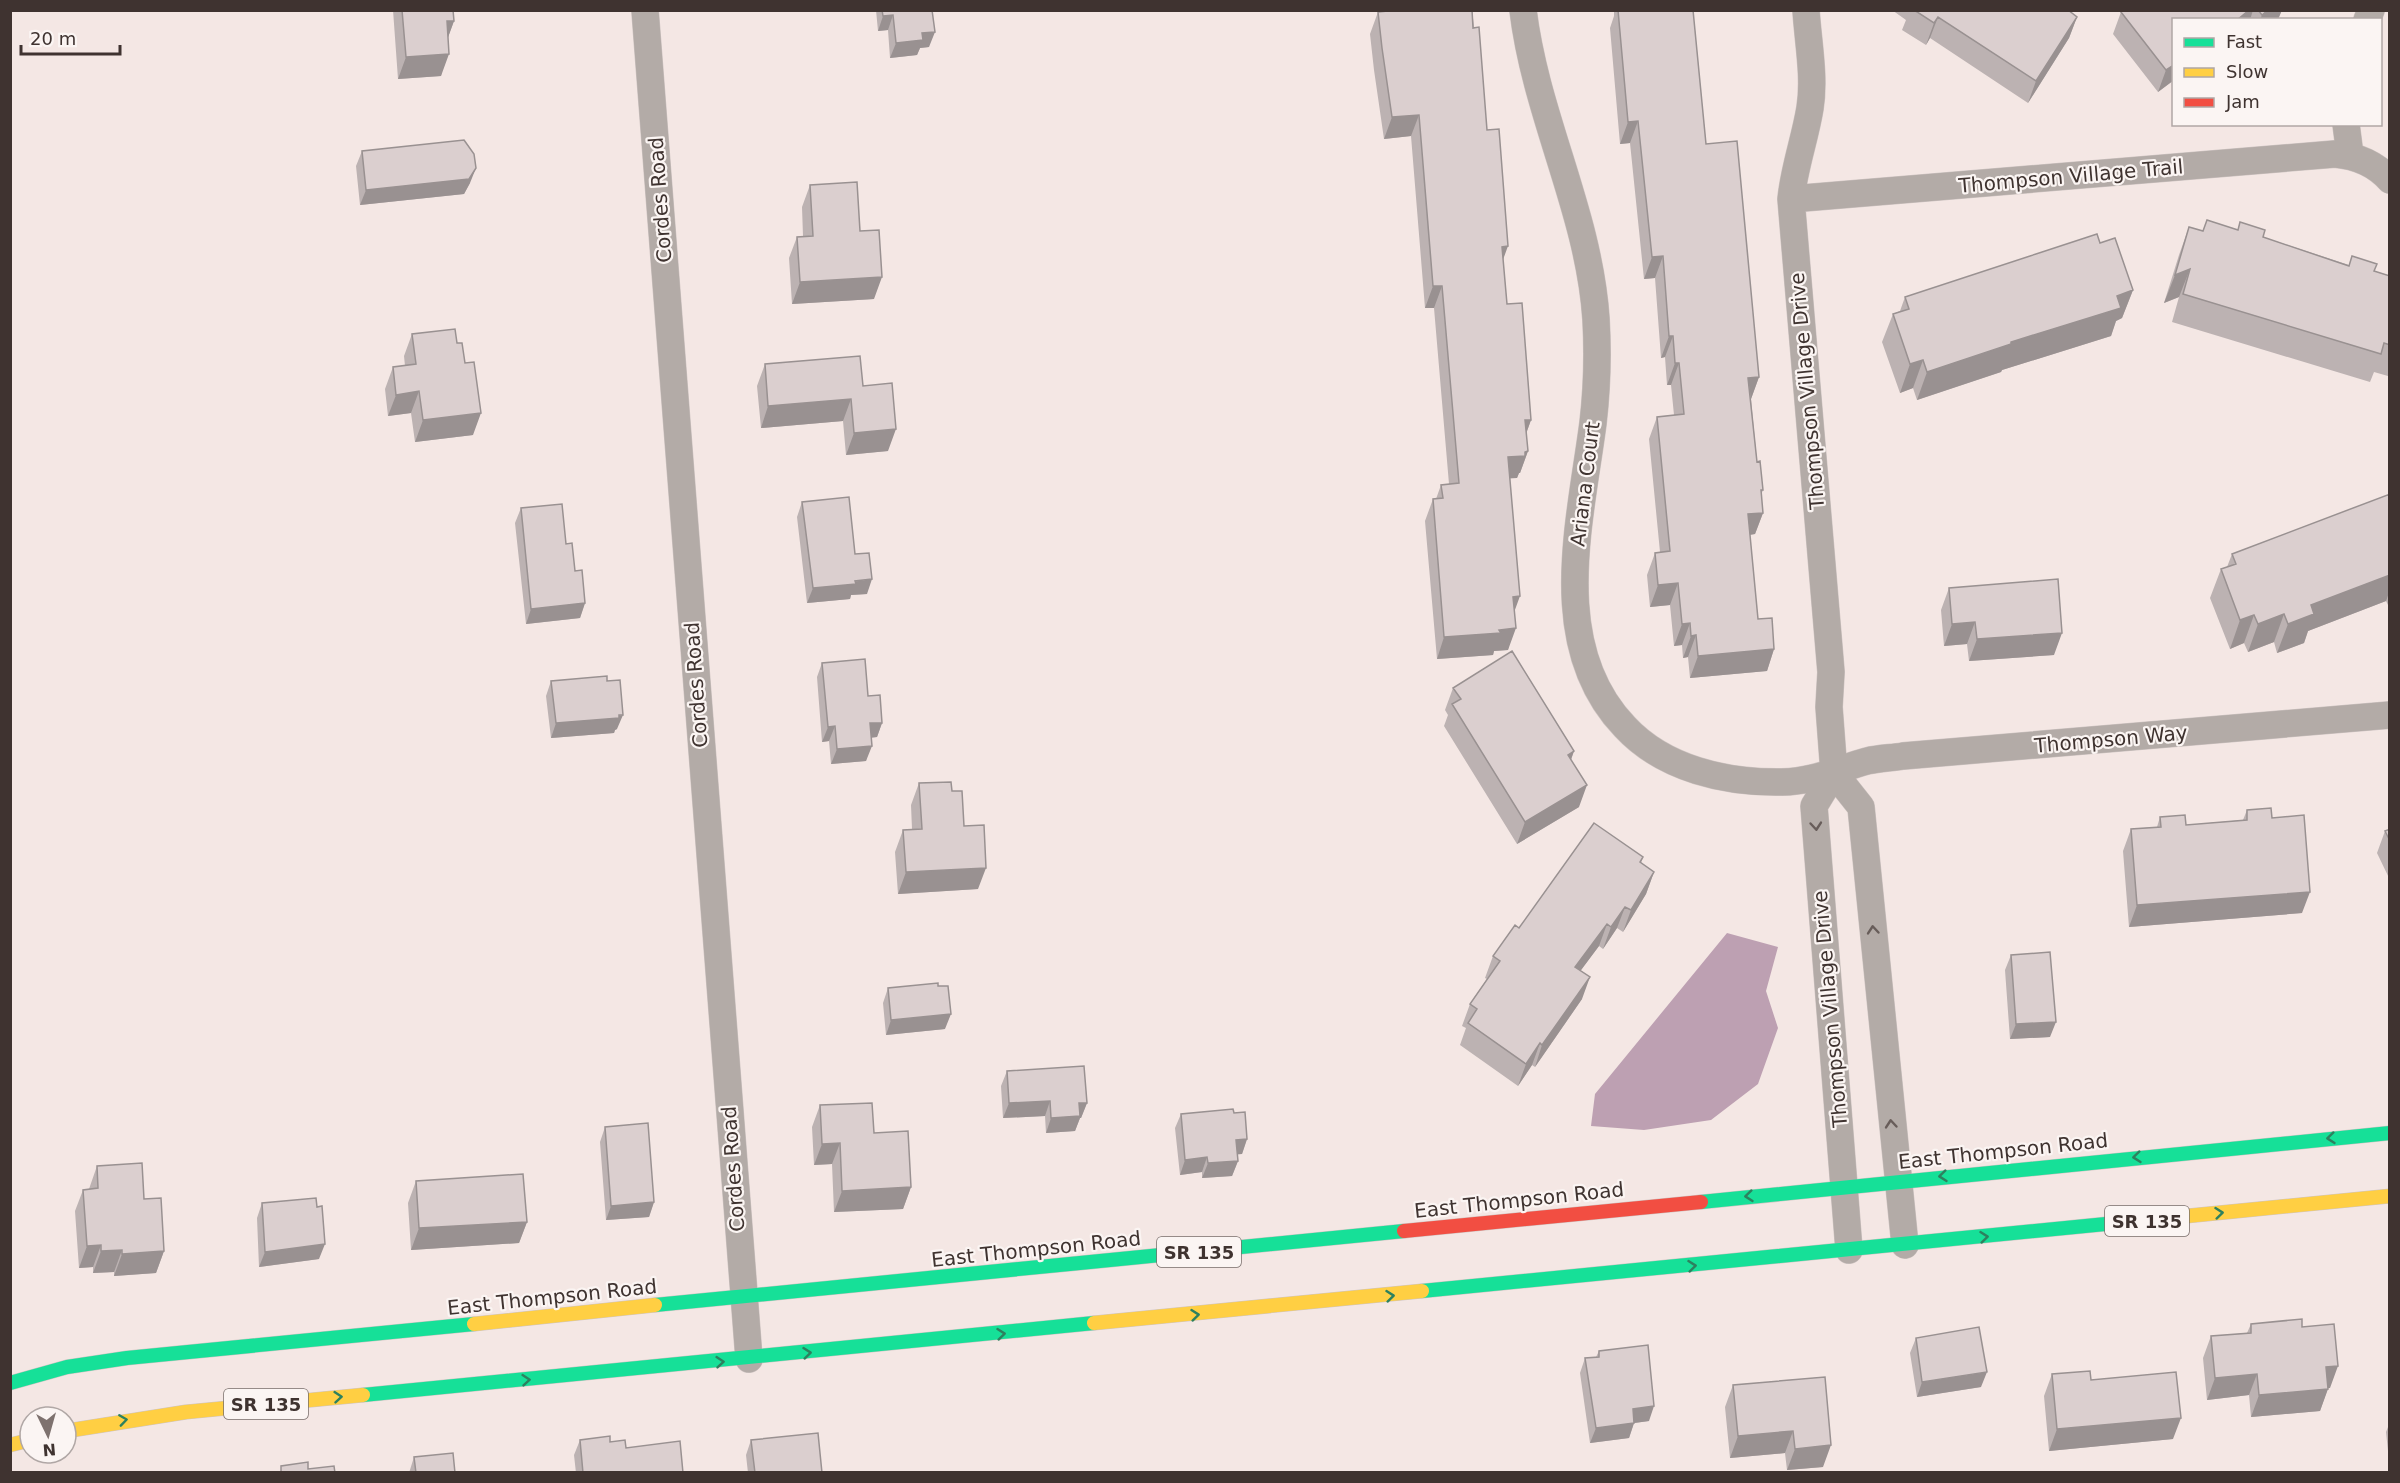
<svg xmlns="http://www.w3.org/2000/svg" width="2400" height="1483" font-family="'DejaVu Sans',sans-serif">
  <style>
    .water { fill: #bda0b2 }
    .lines { fill: none; stroke-linecap: round; stroke-linejoin: round }
    .street-casing { stroke: #cec4c2; stroke-width: 28 }
    .fast-casing { stroke: #cec4c2; stroke-width: 15 }
    .slow-casing { stroke: #cec4c2; stroke-width: 15 }
    .jam-casing { stroke: #cec4c2; stroke-width: 15 }
    .street { stroke: #b3aba7; stroke-width: 27 }
    .fast { stroke: #16e098; stroke-width: 14 }
    .slow { stroke: #ffcf43; stroke-width: 14 }
    .jam { stroke: #f24e42; stroke-width: 14 }
    .wall { fill: #bcb2b2 }
    .shaded-wall { fill: #999191 }
    .building { fill: #dbcfcf; stroke: #999191; stroke-width: 1.5 }
    .oneway { stroke: #685d5a }
    .oneway2 { stroke: #2d815f }
    .labels { text-anchor: middle; dominant-baseline: central; stroke-width: 4.5; stroke-linejoin: round; paint-order: stroke }
    .shield { fill: #fbf5f3; stroke: #776d6a; stroke-width: 1.5 }
    .shield-label { font-size: 18px; font-weight: bold; fill: #3f3330 }
    .street-label { font-size: 20px; fill: #3f3330; stroke: #fbf5f3 }
  </style>
  <rect width="100%" height="100%" fill="#f4e7e4"/>
  <!-- water -->
  <path class="water" d="M1727 933 1778 947 1766 991 1778 1028 1758 1084 1711 1120 1644 1130 1591 1126 1595 1094Z"/>
  <g class="lines">
    <defs>
      <path id="street" d="M645 10 749 1359
        M1523 10C1536 117 1589 212 1596 319 1598 354 1597 389 1593 423 1580 523 1547 646 1625 727 1664 769 1726 783 1782 782 1813 782 1838 769 1867 761 1879 758 1891 758 1903 756L2390 715
        M1806 10C1808 42 1815 77 1810 108 1805 139 1794 168 1791 199L1831 672 1829 707 1834 773 1861 807 1905 1245
        M2367 20 2371 10
        M2346 124 2350 155
        M1791 199 2335 154C2357 156 2375 163 2390 180
        M1834 773 1814 806 1849 1250"/>
      <path id="fast" d="M1701 1202 2390 1133
        M1422 1291 2187 1216
        M655 1305 1404 1231
        M10 1383 67 1367 127 1358 474 1324
        M363 1395 1094 1323"/>
      <path id="slow" d="M2187 1216 2390 1196
        M1094 1323 1422 1291
        M474 1324 655 1305
        M66 1431 186 1412 363 1395
        M10 1445 30 1440"/>
      <path id="jam" d="M1404 1231 1701 1202"/>
    </defs>
    <!-- street casing -->
    <use href="#street" class="street-casing"/>
    <!-- fast casing -->
    <use href="#fast" class="fast-casing"/>
    <!-- slow casing -->
    <use href="#slow" class="slow-casing"/>
    <!-- jam casing -->
    <use href="#jam" class="jam-casing"/>
    <!-- street -->
    <use href="#street" class="street"/>
    <!-- fast -->
    <use href="#fast" class="fast"/>
    <!-- slow -->
    <use href="#slow" class="slow"/>
    <!-- jam -->
    <use href="#jam" class="jam"/>
  </g>
  <!-- wall -->
  <path class="wall" d="M393 10H453L454 21 448 37 441 76 398 79Z
    M876 10H932L929 47 920 48 917 55 890 58 888 30 878 31Z
    M1393 10H1472L1503 259 1507 304 1531 420 1526 434 1528 451 1520 473H1519L1517 478H1510L1515 612 1508 650 1494 651 1493 655 1437 659 1425 521 1433 499H1436L1441 485 1449 484 1434 308H1425L1411 136 1384 139 1374 70 1370 34 1378 12Z
    M1614 10H1693L1706 144 1759 377 1751 399 1757 462 1763 490 1761 495 1763 513 1755 534 1750 535 1758 619 1774 649 1767 671 1690 678 1688 657 1683 658 1682 645 1674 646 1670 605 1650 607 1647 575 1655 553 1660 552 1649 439 1657 417 1674 415 1671 385H1667L1665 357 1661 358 1655 278 1644 279 1630 143 1620 144 1610 28 1614 16Z
    M1892 10H2068L2077 17 2069 38 2028 103 1930 38 1926 45 1902 30 1906 20Z
    M2123 10H2282L2279 17 2277 20H2174V80L2158 92 2113 34 2121 12Z
    M362 151 470 183 464 194 360 205 356 166Z
    M810 185 860 231 874 299 792 304 789 258 797 237 803 236 802 207Z
    M2207 220 2237 230 2263 237 2349 265 2352 256 2374 271 2390 276V374L2388 376 2374 372 2370 382 2172 322 2179 297 2164 303 2179 255 2189 227 2203 231Z
    M2100 243 2133 290 2122 318 2116 321 2111 336 2002 370 2001 372 1917 400 1913 388 1900 393 1882 342 1893 314 1900 311 1905 297Z
    M412 334 473 435 415 442 411 413 388 416 385 389 393 367 405 366 404 356Z
    M765 364 863 386 888 451 846 455 843 421 761 428 757 386Z
    M2390 494V609L2386 601 2308 631 2304 643 2277 653 2274 642 2248 652 2244 643 2230 649 2210 598 2221 569 2227 567 2232 554Z
    M802 502 855 554 867 594 851 595 850 599 807 603 797 517Z
    M521 508 566 544 585 603 580 618 526 624 515 523Z
    M1949 588 2054 655 1969 661 1967 644 1944 646 1941 610Z
    M822 663 868 696 882 723 877 737 871 738 866 761 831 764 829 741 822 742 817 677Z
    M551 681 617 729 615 730 614 733 551 738 546 696Z
    M1453 688 1574 751 1571 760 1579 807 1517 844 1444 726 1448 715 1445 710Z
    M919 783 952 791 964 826 978 889 898 894 895 852 903 830 912 829 911 805Z
    M2247 810 2272 818 2302 913 2129 927 2123 851 2131 829 2157 827 2160 817 2186 825 2243 820Z
    M2390 829V880L2377 853 2385 831Z
    M1643 857 1641 863 1654 872 1646 894 1623 932 1617 928 1603 949 1599 946 1580 971 1582 999 1535 1067 1532 1065 1518 1086 1460 1045 1466 1028 1462 1026 1470 1004 1487 979 1485 978 1493 956 1519 928Z
    M2011 955 2050 1037 2010 1039 2005 970Z
    M888 988 945 1029 886 1035 883 1003Z
    M1007 1071 1087 1103 1081 1118H1080L1075 1131 1046 1133 1045 1116 1003 1118 1001 1086Z
    M820 1105 874 1133 911 1187 903 1209 834 1212 832 1164 814 1165 812 1127Z
    M1234 1113 1247 1139 1242 1154H1237L1238 1161 1232 1176 1202 1178V1172L1180 1175 1175 1128 1181 1114Z
    M605 1127 654 1202 649 1217 606 1220 600 1142Z
    M97 1166 144 1199 164 1251 156 1273 114 1276V1272L93 1273V1267L79 1268 75 1211 83 1190 89 1189Z
    M416 1181 527 1222 519 1243 411 1250 408 1203Z
    M262 1203 319 1259 259 1267 257 1218Z
    M2251 1324 2302 1327 2330 1388H2328L2320 1411 2251 1417 2249 1395 2207 1400 2203 1358 2211 1336 2247 1333Z
    M1916 1338 1981 1387 1917 1397 1910 1353Z
    M1599 1351 1649 1421 1634 1423 1629 1438 1590 1443 1580 1373 1585 1358 1596 1357Z
    M2052 1374 2091 1380 2173 1439 2049 1451 2044 1396Z
    M1825 1377 1823 1467 1787 1470 1785 1453 1730 1458 1725 1407 1733 1385Z
    M2390 1422V1470L2386 1432Z
    M580 1440 610 1442 683 1473H576L574 1455Z
    M751 1440 822 1473H748L746 1455Z
    M414 1457 455 1473H409Z"/>
  <!-- shaded-wall -->
  <path class="shaded-wall" d="M2249 10H2253L2250 20H2237Z
    M2268 10H2282L2279 17 2277 20H2260L2262 15Z
    M893 15 888 30 878 31 883 16Z
    M1938 17 1930 38 1926 45 1934 23Z
    M2077 17 2069 38 2028 103 2036 81Z
    M447 21H454L446 43Z
    M935 32 929 47 920 48 917 55 890 58 896 43 922 33Z
    M449 54 441 76 398 79 406 57Z
    M2174 65V80L2158 92 2166 70Z
    M1419 115 1411 136 1384 139 1392 117Z
    M1638 121 1630 143 1620 144 1628 122Z
    M476 168 470 183 464 194 360 205 366 190Z
    M1508 246 1500 268 1502 247Z
    M1663 256 1655 278 1644 279 1652 257Z
    M2190 269 2179 297 2164 303 2175 275Z
    M882 277 874 299 792 304 800 282Z
    M1433 286H1442L1434 308H1425Z
    M2133 290 2122 318 2116 321 2111 336 2002 370 2001 372 1917 400 1927 372 2011 342 2117 296Z
    M1669 336H1673L1665 357 1661 358Z
    M1923 360 1913 388 1900 393 1910 364Z
    M1675 363H1679L1671 385H1667Z
    M1759 377 1751 399 1748 378Z
    M419 391 411 413 388 416 396 395Z
    M851 399 843 421 761 428 768 406Z
    M481 413 473 435 415 442 423 420Z
    M1525 420H1531L1523 442Z
    M896 429 888 451 846 455 854 433Z
    M1528 451 1520 473H1519L1517 478 1500 479 1508 457Z
    M1763 513 1755 534 1740 536 1748 514Z
    M2390 575V590L2386 601 2308 631 2304 643 2277 653 2288 624 2311 605Z
    M872 579 867 594 851 595 850 599 807 603 813 588Z
    M1678 583 1670 605 1650 607 1658 585Z
    M1520 596 1512 618 1513 597Z
    M585 603 580 618 526 624 531 609Z
    M2284 614 2274 642 2248 652 2258 624Z
    M2254 615 2244 643 2230 649 2240 620Z
    M1975 622 1967 644 1944 646 1952 624Z
    M1690 623 1682 645 1674 646 1682 624Z
    M1516 628 1508 650 1494 651 1493 655 1437 659 1444 637Z
    M2062 633 2054 655 1969 661 1977 639Z
    M1696 635 1688 657 1683 658 1691 636Z
    M1774 649 1767 671 1690 678 1698 656Z
    M623 715 617 729 615 730 614 733 551 738 556 723Z
    M870 723H882L877 737 864 738Z
    M835 726 829 741 822 742 828 727Z
    M872 746 866 761 831 764 837 749Z
    M1574 751 1566 773 1568 755Z
    M1587 785 1579 807 1517 844 1525 822Z
    M986 868 978 889 898 894 906 872Z
    M1654 872 1646 894 1623 932 1631 910Z
    M2310 892 2302 913 2129 927 2137 905Z
    M1625 907 1617 928 1603 949 1611 927Z
    M1607 924 1599 946 1567 989 1575 967Z
    M1590 977 1582 999 1535 1067 1542 1045Z
    M951 1014 945 1029 886 1035 891 1020Z
    M2056 1022 2050 1037 2010 1039 2016 1024Z
    M1540 1043 1532 1065 1518 1086 1526 1064Z
    M1050 1101 1045 1116 1003 1118 1009 1103Z
    M1079 1103H1087L1081 1118H1080L1075 1131 1046 1133 1051 1118Z
    M1247 1139 1242 1154 1231 1155 1236 1140Z
    M840 1143 832 1164 814 1165 822 1144Z
    M1207 1157 1202 1172 1180 1175 1185 1160Z
    M1238 1161 1232 1176 1202 1178 1208 1163Z
    M911 1187 903 1209 834 1212 842 1191Z
    M654 1202 649 1217 606 1220 611 1206Z
    M527 1222 519 1243 411 1250 419 1228Z
    M325 1244 319 1259 259 1267 265 1252Z
    M101 1245 93 1267 79 1268 87 1246Z
    M122 1250 114 1272 93 1273 101 1251Z
    M164 1251 156 1273 114 1276 122 1254Z
    M2338 1366 2330 1388 2318 1389 2326 1367Z
    M1987 1372 1981 1387 1917 1397 1922 1382Z
    M2257 1374 2249 1395 2207 1400 2215 1378Z
    M2328 1389 2320 1411 2251 1417 2259 1395Z
    M1654 1406 1649 1421 1627 1424 1633 1409Z
    M2181 1418 2173 1439 2049 1451 2057 1429Z
    M1634 1423 1629 1438 1590 1443 1596 1428Z
    M1793 1431 1785 1453 1730 1458 1738 1436Z
    M1831 1445 1823 1467 1787 1470 1795 1449Z"/>
  <!-- building -->
  <path class="building" d="M402 10H453L454 21H447L449 54 406 57Z
    M882 10H932L935 32 922 33 923 40 896 43 893 15 883 16Z
    M1398 10H1472L1473 28 1479 27 1487 130 1499 129 1508 246 1502 247 1507 304 1522 303 1531 420H1525L1528 451 1525 452V456L1508 457 1520 596 1513 597 1516 628 1499 630 1501 633 1444 637 1433 499 1443 498 1441 485 1459 483 1442 286H1433L1419 115 1392 117 1382 48 1378 12Z
    M1618 10H1693L1706 144 1737 141 1759 377 1748 378 1757 462 1760 461 1763 490H1761L1763 513 1748 514 1758 619 1772 618 1774 649 1698 656 1696 635 1691 636 1690 623 1682 624 1678 583 1658 585 1655 553 1670 551 1657 417 1684 414 1679 363H1675L1673 336H1669L1663 256 1652 257 1638 121 1628 122Z
    M1914 10H2068L2077 17 2036 81 1938 17 1934 23Z
    M2123 10H2249L2237 20H2174V65L2166 70 2121 12Z
    M2258 10H2268L2262 15Z
    M464 140 474 154 476 168 469 179 366 190 362 151Z
    M857 182 860 231 879 230 882 277 800 282 797 237 813 236 810 185Z
    M2207 220 2238 230 2240 222 2265 230 2263 237 2349 266 2352 256 2377 264 2374 271 2390 276V345L2384 343 2381 354 2183 294 2190 269 2175 275 2189 227 2203 231Z
    M2097 234 2100 243 2115 238 2133 290 2117 296 2121 308 2011 342V344L1927 372 1923 360 1910 364 1893 314 1909 309 1905 297Z
    M455 329 457 343H462L465 363 474 362 481 413 423 420 419 391 396 395 393 367 416 364 412 334Z
    M860 356 863 386 892 383 896 429 854 433 851 399 768 406 765 364Z
    M2390 494V575L2311 605 2314 614 2288 624 2284 614 2258 624 2254 615 2240 620 2221 569 2236 564 2232 554Z
    M849 497 855 554 869 553 872 579 855 581 856 584 813 588 802 502Z
    M562 504 566 544 572 543 575 571 582 570 585 603 531 609 521 508Z
    M2058 579 2062 633 1977 639 1975 622 1952 624 1949 588Z
    M1512 651 1574 751 1568 755 1587 785 1525 822 1452 704 1461 699 1453 688Z
    M865 659 868 696 880 695 882 723H870L872 746 837 749 835 726 828 727 822 663Z
    M607 676V681L620 680 623 715H619V718L556 723 551 681Z
    M951 782 952 791H962L964 826 984 825 986 868 906 872 903 830 922 829 919 783Z
    M2271 808 2272 818 2304 815 2310 892 2137 905 2131 829 2161 827 2160 817 2185 815 2186 825 2247 820V810Z
    M1594 823 1643 857 1640 862 1654 872 1631 910 1625 907 1611 927 1607 924 1575 967 1590 977 1542 1045 1540 1043 1526 1064 1468 1023 1477 1009 1470 1004 1500 961 1493 956 1515 925 1519 928Z
    M2390 829V841L2385 831Z
    M2050 952 2056 1022 2016 1024 2011 955Z
    M938 983V986H948L951 1014 891 1020 888 988Z
    M1084 1066 1087 1103H1079L1080 1116 1051 1118 1050 1101 1009 1103 1007 1071Z
    M872 1103 874 1133 908 1131 911 1187 842 1191 840 1143 822 1144 820 1105Z
    M1233 1109 1234 1113 1245 1112 1247 1139 1236 1140 1238 1161 1208 1163 1207 1157 1185 1160 1181 1114Z
    M648 1123 654 1202 611 1206 605 1127Z
    M142 1163 144 1199 161 1198 164 1251 122 1254V1250L101 1251V1245L87 1246 83 1190 98 1188 97 1166Z
    M523 1174 527 1222 419 1228 416 1181Z
    M316 1198 317 1207 322 1206 325 1244 265 1252 262 1203Z
    M2302 1319V1327L2334 1324 2338 1366 2326 1367 2328 1389 2259 1395 2257 1374 2215 1378 2211 1336 2251 1333V1324Z
    M1979 1327 1987 1372 1922 1382 1916 1338Z
    M1648 1345 1654 1406 1633 1409 1634 1423 1596 1428 1585 1358 1599 1357V1351Z
    M2090 1371 2091 1380 2176 1372 2181 1418 2057 1429 2052 1374Z
    M1825 1377 1831 1445 1795 1449 1793 1431 1738 1436 1733 1385Z
    M818 1433 822 1473H755L751 1440Z
    M610 1436V1442L625 1440 626 1448 680 1441 683 1473H583L580 1440Z
    M453 1453 455 1473H416L414 1457Z
    M308 1462V1469L334 1466 335 1473H281V1466Z"/>
  <!-- one-way arrows -->
  <defs><path id="oneway-chevron" d="M-2-3.5L2.5 0L-2 3.5" fill="none" stroke-width="1.6" stroke-linecap="round" stroke-linejoin="round" transform="scale(1.5)"/></defs>
  <g class="oneway">
    <use href="#oneway-chevron" transform="translate(1816 826) rotate(85)"/>
    <use href="#oneway-chevron" transform="translate(1873 930) rotate(-95)"/>
    <use href="#oneway-chevron" transform="translate(1891 1124) rotate(-95)"/>
  </g>
  <g class="oneway2">
    <use href="#oneway-chevron" transform="translate(2331 1138) rotate(174)"/>
    <use href="#oneway-chevron" transform="translate(2137 1157) rotate(174)"/>
    <use href="#oneway-chevron" transform="translate(1943 1176) rotate(174)"/>
    <use href="#oneway-chevron" transform="translate(1749 1196) rotate(174)"/>
    <use href="#oneway-chevron" transform="translate(2219 1213) rotate(-6)"/>
    <use href="#oneway-chevron" transform="translate(1984 1237) rotate(-6)"/>
    <use href="#oneway-chevron" transform="translate(1692 1266) rotate(-6)"/>
    <use href="#oneway-chevron" transform="translate(1390 1296) rotate(-6)"/>
    <use href="#oneway-chevron" transform="translate(1195 1315) rotate(-6)"/>
    <use href="#oneway-chevron" transform="translate(1001 1334) rotate(-6)"/>
    <use href="#oneway-chevron" transform="translate(807 1353) rotate(-6)"/>
    <use href="#oneway-chevron" transform="translate(720 1362) rotate(-5)"/>
    <use href="#oneway-chevron" transform="translate(526 1380) rotate(-5)"/>
    <use href="#oneway-chevron" transform="translate(338 1397) rotate(-5)"/>
    <use href="#oneway-chevron" transform="translate(123 1420) rotate(-8)"/>
  </g>
  <g class="labels">
    <!-- shield labels -->
    <g class="shield">
      <rect x="2105" y="1206" width="84" height="30" rx="4.5"/>
      <rect x="1157" y="1237" width="84" height="30" rx="4.5"/>
      <rect x="224" y="1389" width="84" height="30" rx="4.5"/>
    </g>
    <g class="shield-label">
      <text x="2147" y="1221">SR 135</text>
      <text x="1199" y="1252">SR 135</text>
      <text x="266" y="1404">SR 135</text>
    </g>
    <!-- street labels -->
    <g class="street-label">
      <text transform="translate(2071 176) rotate(-5)">Thompson Village Trail</text>
      <text transform="translate(660 200) rotate(-94)">Cordes Road</text>
      <text transform="translate(1807 391) rotate(-95)">Thompson Village Drive</text>
      <text transform="translate(1585 484) rotate(-83)">Ariana Court</text>
      <text transform="translate(696 685) rotate(-94)">Cordes Road</text>
      <text transform="translate(2111 739) rotate(-5)">Thompson Way</text>
      <text transform="translate(1830 1009) rotate(-95)">Thompson Village Drive</text>
      <text transform="translate(2003 1151) rotate(-6)">East Thompson Road</text>
      <text transform="translate(733 1169) rotate(-94)">Cordes Road</text>
      <text transform="translate(1519 1200) rotate(-6)">East Thompson Road</text>
      <text transform="translate(1036 1249) rotate(-6)">East Thompson Road</text>
      <text transform="translate(552 1297) rotate(-6)">East Thompson Road</text>
    </g>
  </g>
  <!-- border -->
  <rect width="2400" height="1483" fill="none" stroke="#3f3330" stroke-width="24"/>
  <!-- legend -->
  <rect x="2172" y="18" width="210" height="108" fill="#fbf5f3" stroke="#b0a7a5" stroke-width="1.5"/>
  <rect x="2184" y="38" width="30" height="9" fill="#16e098" stroke="#b0a7a5" stroke-width="1.5"/>
  <text x="2226" y="48" font-size="18" fill="#3f3330">Fast</text>
  <rect x="2184" y="68" width="30" height="9" fill="#ffcf43" stroke="#b0a7a5" stroke-width="1.5"/>
  <text x="2226" y="78" font-size="18" fill="#3f3330">Slow</text>
  <rect x="2184" y="98" width="30" height="9" fill="#f24e42" stroke="#b0a7a5" stroke-width="1.5"/>
  <text x="2226" y="108" font-size="18" fill="#3f3330">Jam</text>
  <!-- north arrow -->
  <g transform="translate(48 1435) rotate(175)"><circle r="28" fill="#fbf5f3" stroke="#b0a7a5" stroke-width="1.5"/>
  <path d="M0-4.5L10 22L0 15L-10 22Z" fill="#7e726f"/>
  <text y="-9" font-size="16" font-weight="bold" text-anchor="middle" fill="#3f3330">N</text>
  </g>
  <!-- scale -->
  <path d="M21 45v9h99v-9" fill="none" stroke="#3f3330" stroke-width="3"/>
  <text x="30" y="45" font-size="18" fill="#3f3330" stroke="#fbf5f3" stroke-width="4.5" paint-order="stroke">20 m</text>
</svg>
